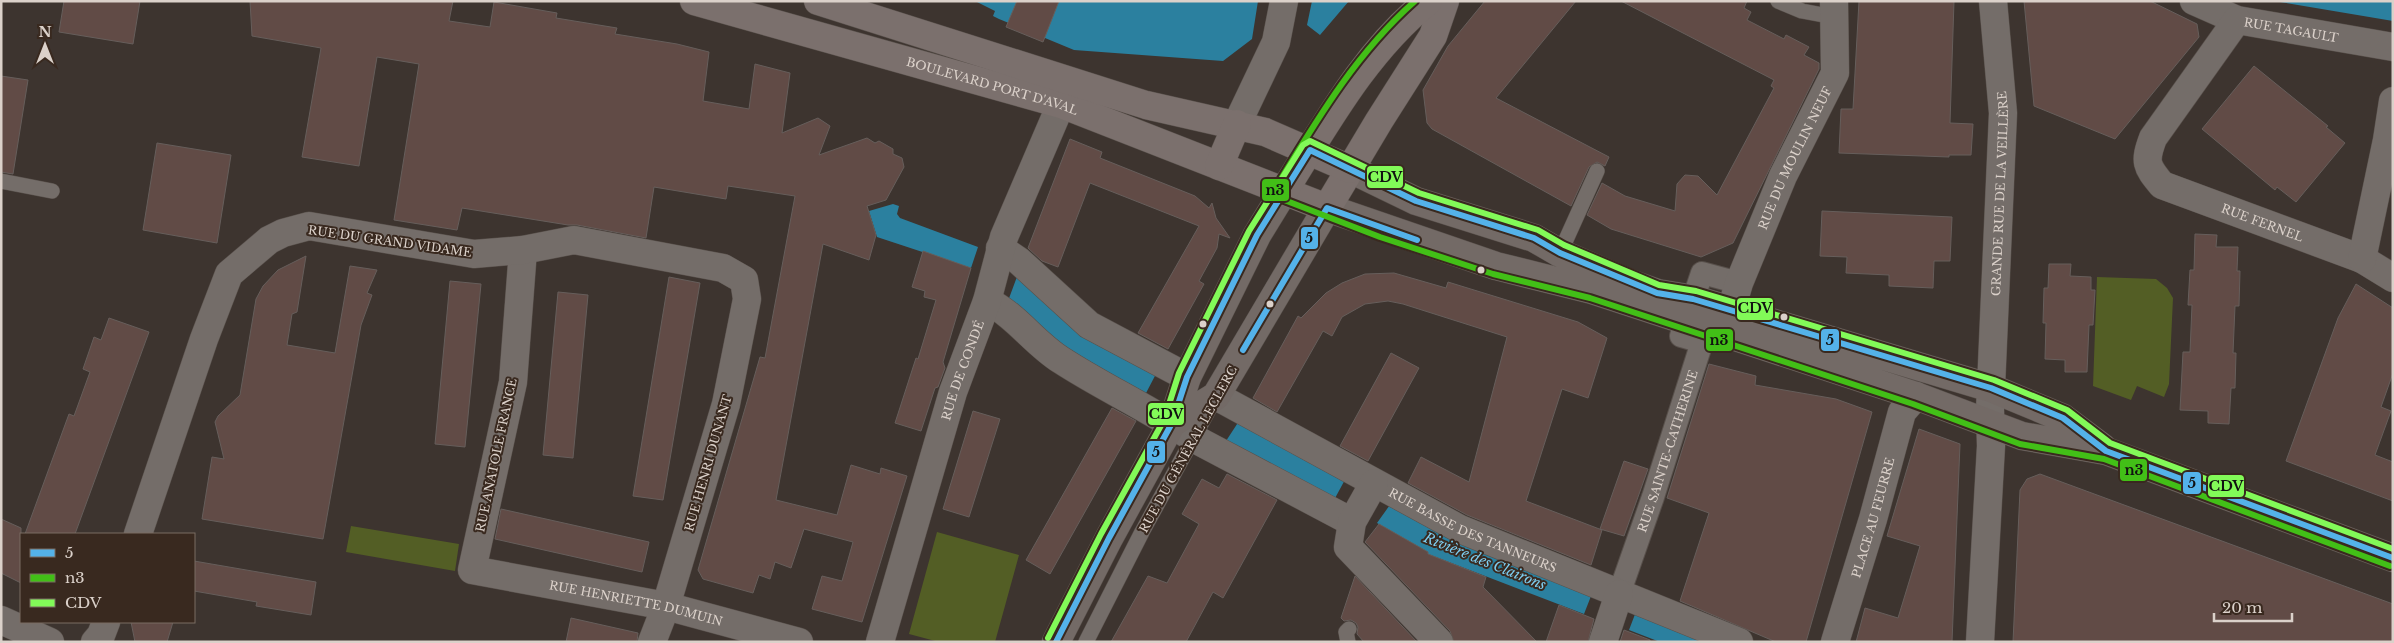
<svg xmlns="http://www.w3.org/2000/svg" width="2394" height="643" font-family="'Libre Baskerville',serif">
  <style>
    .green { fill: #535e25 }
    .water { fill: #2b809f }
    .building { fill: #614b46; stroke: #665e5b }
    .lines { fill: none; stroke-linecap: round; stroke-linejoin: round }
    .service-casing { stroke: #58504b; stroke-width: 16 }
    .pedestrian-casing { stroke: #58504b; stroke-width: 24 }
    .minor-casing { stroke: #58504b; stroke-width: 29 }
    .secondary-casing { stroke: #58504b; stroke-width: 29 }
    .primary-casing { stroke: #58504b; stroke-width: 29 }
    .service { stroke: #746d69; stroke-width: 15 }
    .pedestrian { stroke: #746d69; stroke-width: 22 }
    .minor { stroke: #746d69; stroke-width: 28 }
    .secondary { stroke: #736a66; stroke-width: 28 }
    .primary { stroke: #7b706d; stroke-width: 28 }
    .bus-1-casing { stroke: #39291f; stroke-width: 10 }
    .bus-2-casing { stroke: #39291f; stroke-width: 10 }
    .bus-3-casing { stroke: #39291f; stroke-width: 10 }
    .bus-1 { stroke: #54b2e9; stroke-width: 6 }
    .bus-2 { stroke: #42bf17; stroke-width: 6 }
    .bus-3 { stroke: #82fa58; stroke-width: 6 }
    .bus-dot { fill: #dbd1ca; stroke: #39291f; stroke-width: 2 }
    .labels { text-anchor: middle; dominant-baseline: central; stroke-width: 4; stroke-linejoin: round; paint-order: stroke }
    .street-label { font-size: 12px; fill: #dbd1ca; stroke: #39291f }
    .water-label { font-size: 14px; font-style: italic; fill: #7ecef1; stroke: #39291f }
    .line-badge { stroke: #39291f; stroke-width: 2 }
    .pale-badge-label { font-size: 14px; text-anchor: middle; font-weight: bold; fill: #111 }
  </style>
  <rect width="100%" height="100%" fill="#3d342f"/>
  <!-- green -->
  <path class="green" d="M2097 277 2156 279 2167 288 2173 298 2169 384 2164 397 2137 386 2131 400 2093 386Z
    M351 526 459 544 455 571 346 552Z
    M937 532 1019 555 995 642H939L909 634Z"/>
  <!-- water -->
  <path class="water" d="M975 1H1258L1252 39 1223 61 1074 50 999 19 993 16 995 11Z
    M1312 1H1349L1320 35 1307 25Z
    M2274 1H2393V21Z
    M893 204 899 206 897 214 900 218 978 247 971 268 877 237 869 211Z
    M1018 274 1157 372 1145 395 1070 354 1008 301Z
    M1241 418 1347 476 1334 500 1226 441Z
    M1392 502 1593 591 1584 614 1428 554V552L1377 523Z
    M1637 609 1720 642H1660L1629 630Z"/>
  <!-- building -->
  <path class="building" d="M64 1H140L133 44 59 32Z
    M250 1H453L449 21 490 27 494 2 557 13 556 18 617 28 615 34 677 44 709 52 703 101 749 109 755 64 790 73 782 133 818 118 830 126 819 155 867 138 875 143 879 141 893 149V154L902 158 904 167 886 200 867 206 876 235 869 260 823 244 776 500 837 515 851 465 880 474 881 468 907 476 862 622 812 609 822 576 842 581 853 542 804 529 791 568 775 562 770 579 759 575 753 593 703 579 698 570 760 357 765 358 795 196 728 186 726 199 654 187 646 238 577 225H568L462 208 457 230 394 220 419 64 377 57 359 166 302 157 321 48 252 36Z
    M1017 1H1059L1043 42 1006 27Z
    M1485 1H1576L1496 98 1609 157 1605 166 1597 162 1589 167 1571 206 1432 129 1427 123 1423 90 1448 46Z
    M1621 1H1747L1744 8 1751 12 1747 20 1784 39 1786 35 1809 47 1804 55 1819 63V69L1733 243 1701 257 1611 229 1587 215 1602 183 1625 196 1675 211 1677 184 1685 175 1698 176 1717 195 1774 88 1771 86 1774 80Z
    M1859 1H1954L1950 123 1973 124 1971 155H1949V157L1839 153 1841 109H1853Z
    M2024 1H2150L2197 24 2199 37 2115 139 2034 106Z
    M2254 66 2328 126 2326 127 2345 143 2296 202 2277 187 2275 190 2202 129Z
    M1 76 28 80 13 174 1 172Z
    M1070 139 1102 152 1100 158 1195 196 1209 208 1212 203 1216 218 1230 238 1219 234 1217 248 1199 281 1204 284 1168 349 1138 333 1199 226 1090 183 1058 267 1042 261 1028 248Z
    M157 143 231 155 217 243 143 230Z
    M1822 211 1952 217 1950 261H1934L1933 288 1889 286V275L1846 273 1847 257 1820 256Z
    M2195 234 2217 235 2216 247H2238L2237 271H2240L2239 306H2235L2233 353H2236L2235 388H2231L2229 424 2208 423V411L2180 410 2183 352H2190L2192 305H2188L2190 270H2194Z
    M923 251 971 268 943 362 945 368 938 387 935 388 921 431 895 423 916 358 918 359 936 300 924 297 925 291 912 287Z
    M306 256 297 312 292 314 287 345 335 353 350 266 377 270 367 293 372 295 361 325 323 539 202 519 212 457 224 459 215 422 218 416 240 395 256 299 263 286 278 270Z
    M2049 264H2071L2070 276 2091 277V290H2095L2093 325H2089L2087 372H2065V360L2045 359 2046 323H2043L2044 288H2048Z
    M1394 273 1446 288 1448 282 1578 322 1607 338 1588 398 1562 389 1526 501 1602 530 1591 565 1467 515 1408 483 1421 457 1469 482 1507 337 1403 304 1388 301 1365 304 1342 317 1332 336 1323 331 1277 412 1253 398 1298 316 1301 318 1326 293 1342 283 1365 274Z
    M669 277 700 283 663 500 633 496Z
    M450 281 481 284 465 447 435 444Z
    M2356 284 2393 308V373L2381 407 2391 411 2375 455 2393 462V501L2286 461 2338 318Z
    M558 292 588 295 573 458 543 455Z
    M109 318 149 332 75 534H25L69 414 74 416 90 372 83 369 94 337 101 340Z
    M1391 353 1419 368 1368 461 1340 446Z
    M1709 364 1756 376 1755 385 1836 399 1872 412 1806 642H1776L1680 601 1709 513 1667 498Z
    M1112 408 1136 421 1050 574 1026 560Z
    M973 411 1000 419 969 517 943 509Z
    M1919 429 1960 444 1952 642H1856L1865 608 1898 618 1920 546 1887 536Z
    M1624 461 1648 469 1624 536 1600 529Z
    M1227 474 1277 500 1223 598 1213 592 1186 642H1111L1148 576 1167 583 1199 524 1182 514 1202 479 1219 488Z
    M2040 474 2393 604V642H2013L2020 490 2027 479Z
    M501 509 649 542 642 572 495 539Z
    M1 519 21 528V583L1 573Z
    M1379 524 1428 552V554L1486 577 1483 587 1537 642H1454L1450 631 1365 542Z
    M194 561 316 582 311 615 256 606 257 602 194 591Z
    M1355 576 1417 642H1364L1357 634 1358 627 1356 623 1351 620 1344 621 1341 618Z
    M1559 605 1594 619 1588 642H1546Z
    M571 618 638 633 637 642H566Z
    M131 622H173L167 642H135Z
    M1624 630 1650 640V642H1620Z"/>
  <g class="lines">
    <defs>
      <path id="service" d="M1778 1 1802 11 1834 17
        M1 181 52 191
        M1560 253 1597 171
        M1086 642 1142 532 1213 402
        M1348 642 1346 632 1349 629"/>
      <g id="pedestrian">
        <path id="s1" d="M1619 594 1653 497 1702 342 1681 336 1702 273 1739 283"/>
      </g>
      <g id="minor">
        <path id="s2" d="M2194 1 2237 20 2393 47"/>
        <path id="s3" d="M2237 20 2153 138C2144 162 2146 166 2162 185L2362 259 2393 278"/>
        <path d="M1237 124 1276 42 1284 1"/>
        <path d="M1000 248 1019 261 1089 325 1187 377"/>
        <path id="s4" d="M523 250 513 382 472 570 666 606 799 642"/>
        <path d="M2362 259 2387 140 2393 101"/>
        <path d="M987 301C1016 315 1034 343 1061 360 1104 388 1151 409 1193 438L1352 522"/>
        <path id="s5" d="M1731 310 1739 283 1783 176 1835 73 1834 1"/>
        <path id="s6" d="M1216 396 1460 529 1739 642"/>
        <path d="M1374 483 1352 522 1348 547 1439 642"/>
        <path d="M138 534 204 339 229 274 269 240 283 233 309 226 474 254 523 250 574 240 723 268 744 280 747 299 726 404 666 606 652 642"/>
        <path d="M1 620 50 642"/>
        <path d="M95 642 101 635 106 622"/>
        <path id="s7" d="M880 642 953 392 987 301 1004 237 1061 104"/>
        <path d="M1603 642 1619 594"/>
        <path id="s8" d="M1835 642 1873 519 1902 412 1916 396"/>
        <path id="s9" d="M1980 642 1991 446 1990 410 2003 113 1993 1"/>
      </g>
      <path id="secondary" d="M1350 169 1416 201 1534 238 1560 253 1629 283 1657 293 1693 299 1991 388 2063 418 2103 448
        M1172 423 1216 396 1327 208 1496 266 1592 290 1916 396 2022 436 2106 451 2393 558
        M1056 642 1109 538 1172 423 1187 377 1257 235 1284 191"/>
      <g id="primary">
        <path id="s10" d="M694 1 1061 104 1327 208 1379 121 1433 36 1445 1"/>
        <path d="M818 1 1146 105 1265 132 1350 169"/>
        <path d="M1219 166 1237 124"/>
        <path d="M1284 191C1326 124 1365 52 1428 1"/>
      </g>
    </defs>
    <!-- service casing -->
    <use href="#service" class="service-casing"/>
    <!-- pedestrian casing -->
    <use href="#pedestrian" class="pedestrian-casing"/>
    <!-- minor casing -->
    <use href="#minor" class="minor-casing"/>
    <!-- secondary casing -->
    <use href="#secondary" class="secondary-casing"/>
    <!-- primary casing -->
    <use href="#primary" class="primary-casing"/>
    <!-- service -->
    <use href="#service" class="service"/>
    <!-- pedestrian -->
    <use href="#pedestrian" class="pedestrian"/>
    <!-- minor -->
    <use href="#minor" class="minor"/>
    <!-- secondary -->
    <use href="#secondary" class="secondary"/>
    <!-- primary -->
    <use href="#primary" class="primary"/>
    <defs>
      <path id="bus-1" d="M1243 350 1327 208 1417 240
        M1056 642 1109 538 1172 423 1187 377 1257 235 1310 150 1416 201 1534 238 1560 253 1657 293 1693 299 1991 388 2063 418 2106 451 2393 558"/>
      <path id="bus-2" d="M1415 1C1356 53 1316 121 1276 187L1275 193 1279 198 1380 237 1493 274 1590 298 1913 404 2020 444 2104 459 2390 566"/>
      <path id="bus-3" d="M1048 638 1101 534 1164 420 1179 373 1249 231 1303 145 1310 141 1419 193 1538 230 1564 245 1659 285 1696 291 1994 380 2067 410 2110 443 2393 549"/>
    </defs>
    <!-- bus-1 casing -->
    <use href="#bus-1" class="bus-1-casing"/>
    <!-- bus-2 casing -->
    <use href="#bus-2" class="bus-2-casing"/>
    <!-- bus-3 casing -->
    <use href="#bus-3" class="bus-3-casing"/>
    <!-- bus-1 -->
    <use href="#bus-1" class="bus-1"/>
    <!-- bus-2 -->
    <use href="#bus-2" class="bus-2"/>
    <!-- bus-3 -->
    <use href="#bus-3" class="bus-3"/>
  </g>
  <!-- markers -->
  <g class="bus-dot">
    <circle cx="1481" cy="270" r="4.5"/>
    <circle cx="1270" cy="304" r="4.5"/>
    <circle cx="1784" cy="317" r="4.5"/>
    <circle cx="1203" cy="324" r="4.5"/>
  </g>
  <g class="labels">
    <!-- street labels -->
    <g class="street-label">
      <text stroke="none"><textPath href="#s2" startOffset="102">RUE TAGAULT</textPath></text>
      <text stroke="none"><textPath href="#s10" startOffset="310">BOULEVARD PORT D'AVAL</textPath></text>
      <text stroke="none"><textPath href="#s5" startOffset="165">RUE DU MOULIN NEUF</textPath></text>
      <text stroke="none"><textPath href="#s9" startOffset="449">GRANDE RUE DE LA VEILLÈRE</textPath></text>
      <text stroke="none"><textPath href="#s3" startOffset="304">RUE FERNEL</textPath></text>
      <text transform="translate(390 241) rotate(8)">RUE DU GRAND VIDAME</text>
      <text stroke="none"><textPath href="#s7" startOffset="284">RUE DE CONDÉ</textPath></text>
      <text transform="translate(1188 449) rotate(-61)">RUE DU GÉNÉRAL LECLERC</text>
      <text stroke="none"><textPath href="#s1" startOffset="151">RUE SAINTE-CATHERINE</textPath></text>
      <text transform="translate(496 455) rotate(-78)">RUE ANATOLE FRANCE</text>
      <text transform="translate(708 463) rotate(-74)">RUE HENRI DUNANT</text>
      <text stroke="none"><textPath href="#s8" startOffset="130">PLACE AU FEURRE</textPath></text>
      <text stroke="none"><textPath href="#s6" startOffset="290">RUE BASSE DES TANNEURS</textPath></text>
      <text stroke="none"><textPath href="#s4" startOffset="492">RUE HENRIETTE DUMUIN</textPath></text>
    </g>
    <!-- water labels -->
    <g class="water-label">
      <text transform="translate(1485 561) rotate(22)">Rivière des Clairons</text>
    </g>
  </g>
  <g class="line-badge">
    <rect x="1366" y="165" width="38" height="24" rx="5" fill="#82fa58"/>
    <rect x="1261" y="178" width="29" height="24" rx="5" fill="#42bf17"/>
    <rect x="1300" y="226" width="19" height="24" rx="5" fill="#54b2e9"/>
    <rect x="1736" y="297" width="38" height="24" rx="5" fill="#82fa58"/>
    <rect x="1820" y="328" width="20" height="24" rx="5" fill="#54b2e9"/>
    <rect x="1705" y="328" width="29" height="24" rx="5" fill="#42bf17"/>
    <rect x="1147" y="402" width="38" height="24" rx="5" fill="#82fa58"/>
    <rect x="1146" y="440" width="20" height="24" rx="5" fill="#54b2e9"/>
    <rect x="2119" y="458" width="29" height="24" rx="5" fill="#42bf17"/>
    <rect x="2182" y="471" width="20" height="24" rx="5" fill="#54b2e9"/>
    <rect x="2207" y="474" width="38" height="24" rx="5" fill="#82fa58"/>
  </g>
  <g class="pale-badge-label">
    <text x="1385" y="182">CDV</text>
    <text x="1275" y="195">n3</text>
    <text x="1309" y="243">5</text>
    <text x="1755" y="313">CDV</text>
    <text x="1830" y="345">5</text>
    <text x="1719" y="345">n3</text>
    <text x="1166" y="419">CDV</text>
    <text x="1156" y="457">5</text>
    <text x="2134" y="475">n3</text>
    <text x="2192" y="488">5</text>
    <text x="2226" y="491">CDV</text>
  </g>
  <!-- border -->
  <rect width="2394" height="643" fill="none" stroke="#dbd1ca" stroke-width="5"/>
  <!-- legend -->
  <rect x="20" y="533" width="175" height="90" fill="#39291f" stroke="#7a6c63"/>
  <rect x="30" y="549" width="25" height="8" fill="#54b2e9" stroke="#7a6c63"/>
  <text x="65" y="558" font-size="15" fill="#dbd1ca">5</text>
  <rect x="30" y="574" width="25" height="8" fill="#42bf17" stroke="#7a6c63"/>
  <text x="65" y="583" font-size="15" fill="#dbd1ca">n3</text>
  <rect x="30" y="599" width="25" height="8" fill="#82fa58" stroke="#7a6c63"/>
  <text x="65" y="608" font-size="15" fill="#dbd1ca">CDV</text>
  <!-- north arrow -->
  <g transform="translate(45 45)" stroke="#39291f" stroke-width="4" paint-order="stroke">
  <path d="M0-4L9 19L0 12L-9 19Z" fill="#dbd1ca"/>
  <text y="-8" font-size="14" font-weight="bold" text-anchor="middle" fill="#dbd1ca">N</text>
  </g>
  <!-- scale -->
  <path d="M2214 613v8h78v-8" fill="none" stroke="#dbd1ca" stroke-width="2.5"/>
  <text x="2222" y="613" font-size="15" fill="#dbd1ca" stroke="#39291f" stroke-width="4" paint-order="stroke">20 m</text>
</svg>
